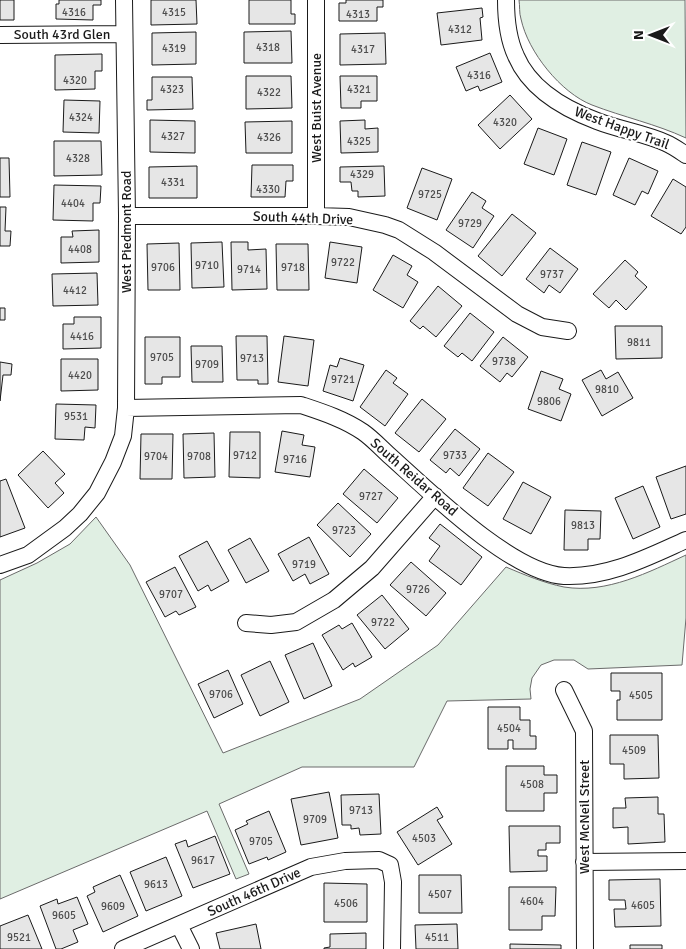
<svg xmlns="http://www.w3.org/2000/svg" width="686" height="949" font-family="Signika,sans-serif">
  <style>
    .green { fill: #e0efe3; stroke: #6a6a6a }
    .building { fill: #e6e6e6; stroke: #1a1a1a }
    .lines { fill: none; stroke-linecap: round; stroke-linejoin: round }
    .minor-casing { stroke: #1a1a1a; stroke-width: 18 }
    .minor { stroke: #fff; stroke-width: 16 }
    .labels { text-anchor: middle; dominant-baseline: central; stroke-width: 4; stroke-linejoin: round; paint-order: stroke }
    .number-label { font-size: 11px; fill: #4d4d4d }
    .street-label { font-size: 14px; fill: #1a1a1a; stroke: #fff }
  </style>
  <rect width="100%" height="100%" fill="#fff"/>
  <!-- green -->
  <path class="green" d="M519 0H685L686 138C656 124 623 117 592 105 561 93 528 52 521 19 519 13 520 6 519 0Z
    M96 517 130 565 223 753 360 699 438 645 506 567C525 575 544 583 564 587 607 594 649 572 686 555V618L682 665 588 669 574 660H554L541 665 532 678 530 689 531 699 447 701 414 767H302L219 804 249 874 236 879 207 811 0 899V580L37 563 70 544Z"/>
  <!-- building -->
  <path class="building" d="M0 0H14V20H0Z
    M59 0H101V5H93V20L56 19V4H59Z
    M151 0H196L197 24 151 25Z
    M249 0H291V14H295V24H249Z
    M346 0H383V7H377V21H339V3H346Z
    M482 8 483 17 480 18 482 40 441 45 437 13Z
    M291 31 292 63H244V32Z
    M196 32V64L152 65V33Z
    M385 33 386 64 340 65V34Z
    M490 53 502 82 480 91 478 86 466 91 456 67Z
    M102 54V71H95V89L55 90V55Z
    M246 76H291L292 108 246 109Z
    M340 76H377V101H361V108H341Z
    M152 77H192L193 109 147 110V100H152Z
    M510 95 532 119 500 149 478 125Z
    M64 100 100 101 99 133 63 132Z
    M150 120 195 121V153L150 152Z
    M365 120V129L378 128V152L341 153 340 121Z
    M292 121V153H246L245 122Z
    M538 128 567 139 554 175 524 164Z
    M54 141H101L102 175 54 176Z
    M582 142 611 152 596 195 567 185Z
    M0 158H9L10 197H0Z
    M629 158 658 171 648 194 642 191 635 205 613 195Z
    M252 165H293V181H286L285 197H251Z
    M197 166V198H149V167Z
    M384 166 385 196 358 197V191H352L351 182H340V167Z
    M422 168 452 179 437 220 407 208Z
    M673 179 686 187V227L681 234 651 216Z
    M54 185 101 186 100 203H93V221L53 220Z
    M472 192 486 201 482 208 494 216 473 248 446 230Z
    M0 207H6L5 231H11L10 246H0Z
    M512 214 536 233 502 276 478 256Z
    M99 230V262L61 263V237H73L72 231Z
    M222 242 224 287 192 288 191 243Z
    M231 242H248V250L266 249 267 289 232 290Z
    M330 242 362 247 357 283 325 278Z
    M179 243 180 290H148L147 244Z
    M276 244H308L309 290H277Z
    M550 248 578 269 560 293 549 285 544 293 526 279Z
    M393 255 412 266 407 275 418 282 403 308 373 290Z
    M625 260 638 272 635 276 647 287 626 310 616 300 609 308 593 294Z
    M97 273 98 305 53 306 52 274Z
    M438 286 462 306 436 337 423 326 420 329 410 321Z
    M0 308H5V320H0Z
    M470 313 494 332 472 361 462 353 458 357 444 346Z
    M74 317H101V348L63 349V324H74Z
    M615 326H662V358L616 359Z
    M236 336H267L268 384H258V380H237Z
    M284 336 314 340 308 386 278 382Z
    M145 337H180V377H162V384H145Z
    M503 337 528 357 512 377 507 373 500 382 480 366Z
    M191 346H222L223 382H192Z
    M340 358 364 365 353 401 323 391 330 365 337 367Z
    M61 359H98V390L61 391Z
    M0 362 12 364 11 375H3L0 401Z
    M386 370 397 378 393 383 408 394 385 426 360 407Z
    M601 370 606 379 618 372 633 398 602 416 582 380Z
    M541 371 563 379 559 389 571 394 561 421 528 409Z
    M422 399 446 419 419 452 395 433Z
    M56 404 96 405 95 428 85 427 84 440 55 439Z
    M455 429 480 449 459 476 450 468 446 473 430 460Z
    M282 431 304 435 302 445 315 447 310 477 275 472Z
    M230 432H260V478L229 477Z
    M214 433 215 477 184 478 183 434Z
    M141 434H173L172 479H140Z
    M43 451 65 474 55 483 64 493 48 508 18 475Z
    M488 453 514 472 488 506 463 488Z
    M686 466V514L671 519 656 477Z
    M364 469 398 498 377 523 343 494Z
    M6 479 25 528 0 537V481Z
    M523 482 551 497 531 534 503 519Z
    M643 486 660 527 633 539 615 498Z
    M338 503 371 534 350 557 317 525Z
    M565 510 601 511 600 539H588V550H564Z
    M440 524 482 557 461 585 429 561 440 546 429 538Z
    M309 537 329 574 310 584 305 574 293 581 278 554Z
    M250 538 269 571 246 583 228 550Z
    M207 541 229 581 211 591 208 585 198 591 179 556Z
    M411 562 446 593 426 616 390 585Z
    M175 567 196 607 179 615 176 611 165 617 146 582Z
    M382 595 409 629 385 649 357 615Z
    M352 623 372 657 355 667 353 663 343 670 322 635 339 625 342 629Z
    M313 643 332 686 304 699 285 655Z
    M270 661 289 702 260 716 241 675Z
    M228 670 243 704 214 718 198 684Z
    M611 673H662V720H617V700H620V691H611Z
    M488 707H520V720H530V736H536V749H513V740H508V749H488Z
    M610 735H658L659 778 624 779V764H610Z
    M506 766H544V775H557V793H544V811H506Z
    M329 792 338 838 301 845 291 799Z
    M379 794 381 834 360 835 359 828 351 829V825H342L341 795Z
    M658 797V814H664L665 842 628 844V827L613 828V808H626L625 798Z
    M437 807 443 817 437 820 452 844 418 865 397 832Z
    M269 811 286 852 268 860 267 857 249 864 235 830 248 824 246 821Z
    M509 826H560V843H546V850H538V856H547V871L510 872Z
    M215 836 230 874 193 888 175 844 186 840 188 847Z
    M166 857 182 896 146 911 130 872Z
    M120 875 138 916 103 932 87 896 95 892 93 887Z
    M419 875H461L462 913H419Z
    M660 879 661 926 615 927 614 909H626L625 900H609V880Z
    M324 883 367 884V922H324Z
    M509 887H556L555 916H542V930H509Z
    M77 897 88 924 73 930 78 942 61 949H56L40 906 57 899 58 904Z
    M28 915 42 949H0V926Z
    M256 924 261 949H220L216 933Z
    M457 924 458 949H416L415 925Z
    M366 933V949H324V948L330 947V934Z
    M510 944 561 945V949H510Z
    M630 945H662V949H630Z"/>
  <g class="lines">
    <defs>
      <path id="minor" d="M506 0C506 19 508 39 516 56 530 89 565 109 597 121 620 130 644 133 666 143 673 146 680 151 686 155
        M0 35 124 34
        M127 216H316L349 217 385 225 399 230 434 252 517 314 542 327 568 331
        M316 216V0
        M126 408 301 405C322 412 344 419 363 432 373 439 382 449 391 457 430 492 512 573 564 576 608 578 648 557 686 540
        M0 565 28 555 65 528 80 514 97 493 113 462 123 436 126 408 127 216 124 0
        M246 623 271 625 296 622 334 600 372 568 435 496
        M564 690 584 731 585 949
        M584 862 686 861
        M179 925 191 949
        M123 949 311 867 345 861 379 860 390 865 393 882 392 949"/>
    </defs>
    <!-- minor casing -->
    <use href="#minor" class="minor-casing"/>
    <!-- minor -->
    <use href="#minor" class="minor"/>
  </g>
  <g class="labels">
    <!-- number labels -->
    <g class="number-label">
      <text x="74" y="12">4316</text>
      <text x="174" y="12">4315</text>
      <text x="358" y="14">4313</text>
      <text x="460" y="29">4312</text>
      <text x="268" y="47">4318</text>
      <text x="174" y="48">4319</text>
      <text x="363" y="49">4317</text>
      <text x="479" y="75">4316</text>
      <text x="75" y="80">4320</text>
      <text x="172" y="89">4323</text>
      <text x="359" y="89">4321</text>
      <text x="269" y="92">4322</text>
      <text x="81" y="117">4324</text>
      <text x="505" y="122">4320</text>
      <text x="173" y="136">4327</text>
      <text x="269" y="137">4326</text>
      <text x="359" y="141">4325</text>
      <text x="78" y="158">4328</text>
      <text x="362" y="174">4329</text>
      <text x="173" y="182">4331</text>
      <text x="268" y="189">4330</text>
      <text x="430" y="194">9725</text>
      <text x="73" y="203">4404</text>
      <text x="470" y="223">9729</text>
      <text x="80" y="249">4408</text>
      <text x="343" y="262">9722</text>
      <text x="207" y="265">9710</text>
      <text x="163" y="267">9706</text>
      <text x="293" y="267">9718</text>
      <text x="249" y="269">9714</text>
      <text x="552" y="274">9737</text>
      <text x="75" y="290">4412</text>
      <text x="82" y="336">4416</text>
      <text x="639" y="342">9811</text>
      <text x="162" y="357">9705</text>
      <text x="252" y="358">9713</text>
      <text x="504" y="361">9738</text>
      <text x="207" y="364">9709</text>
      <text x="80" y="375">4420</text>
      <text x="343" y="379">9721</text>
      <text x="607" y="389">9810</text>
      <text x="549" y="401">9806</text>
      <text x="76" y="416">9531</text>
      <text x="245" y="455">9712</text>
      <text x="455" y="455">9733</text>
      <text x="156" y="456">9704</text>
      <text x="199" y="456">9708</text>
      <text x="295" y="459">9716</text>
      <text x="371" y="496">9727</text>
      <text x="583" y="525">9813</text>
      <text x="344" y="530">9723</text>
      <text x="304" y="564">9719</text>
      <text x="418" y="589">9726</text>
      <text x="171" y="594">9707</text>
      <text x="383" y="622">9722</text>
      <text x="221" y="694">9706</text>
      <text x="641" y="695">4505</text>
      <text x="509" y="728">4504</text>
      <text x="634" y="750">4509</text>
      <text x="532" y="784">4508</text>
      <text x="361" y="810">9713</text>
      <text x="315" y="819">9709</text>
      <text x="424" y="838">4503</text>
      <text x="261" y="841">9705</text>
      <text x="203" y="860">9617</text>
      <text x="156" y="884">9613</text>
      <text x="440" y="894">4507</text>
      <text x="532" y="901">4604</text>
      <text x="346" y="903">4506</text>
      <text x="643" y="905">4605</text>
      <text x="113" y="906">9609</text>
      <text x="64" y="915">9605</text>
      <text x="19" y="937">9521</text>
      <text x="437" y="937">4511</text>
    </g>
    <!-- street labels -->
    <g class="street-label">
      <text x="62" y="34">South 43rd Glen</text>
      <text transform="translate(316 108) rotate(-90)">West Buist Avenue</text>
      <text transform="translate(622 128) rotate(20)">West Happy Trail</text>
      <text transform="translate(303 218) rotate(2)">South 44th Drive</text>
      <text transform="translate(126 232) rotate(-90)">West Piedmont Road</text>
      <text transform="translate(414 477) rotate(41)">South Reidar Road</text>
      <text transform="translate(584 817) rotate(-90)">West McNeil Street</text>
      <text transform="translate(254 892) rotate(-24)">South 46th Drive</text>
    </g>
  </g>
  <!-- north arrow -->
  <g transform="translate(651 35) rotate(270)" stroke="#ffffff" stroke-width="4" paint-order="stroke">
  <path d="M0-4L9 19L0 12L-9 19Z" fill="#1a1a1a"/>
  <text y="-8" font-size="14" font-weight="bold" text-anchor="middle" fill="#1a1a1a">N</text>
  </g>
</svg>
